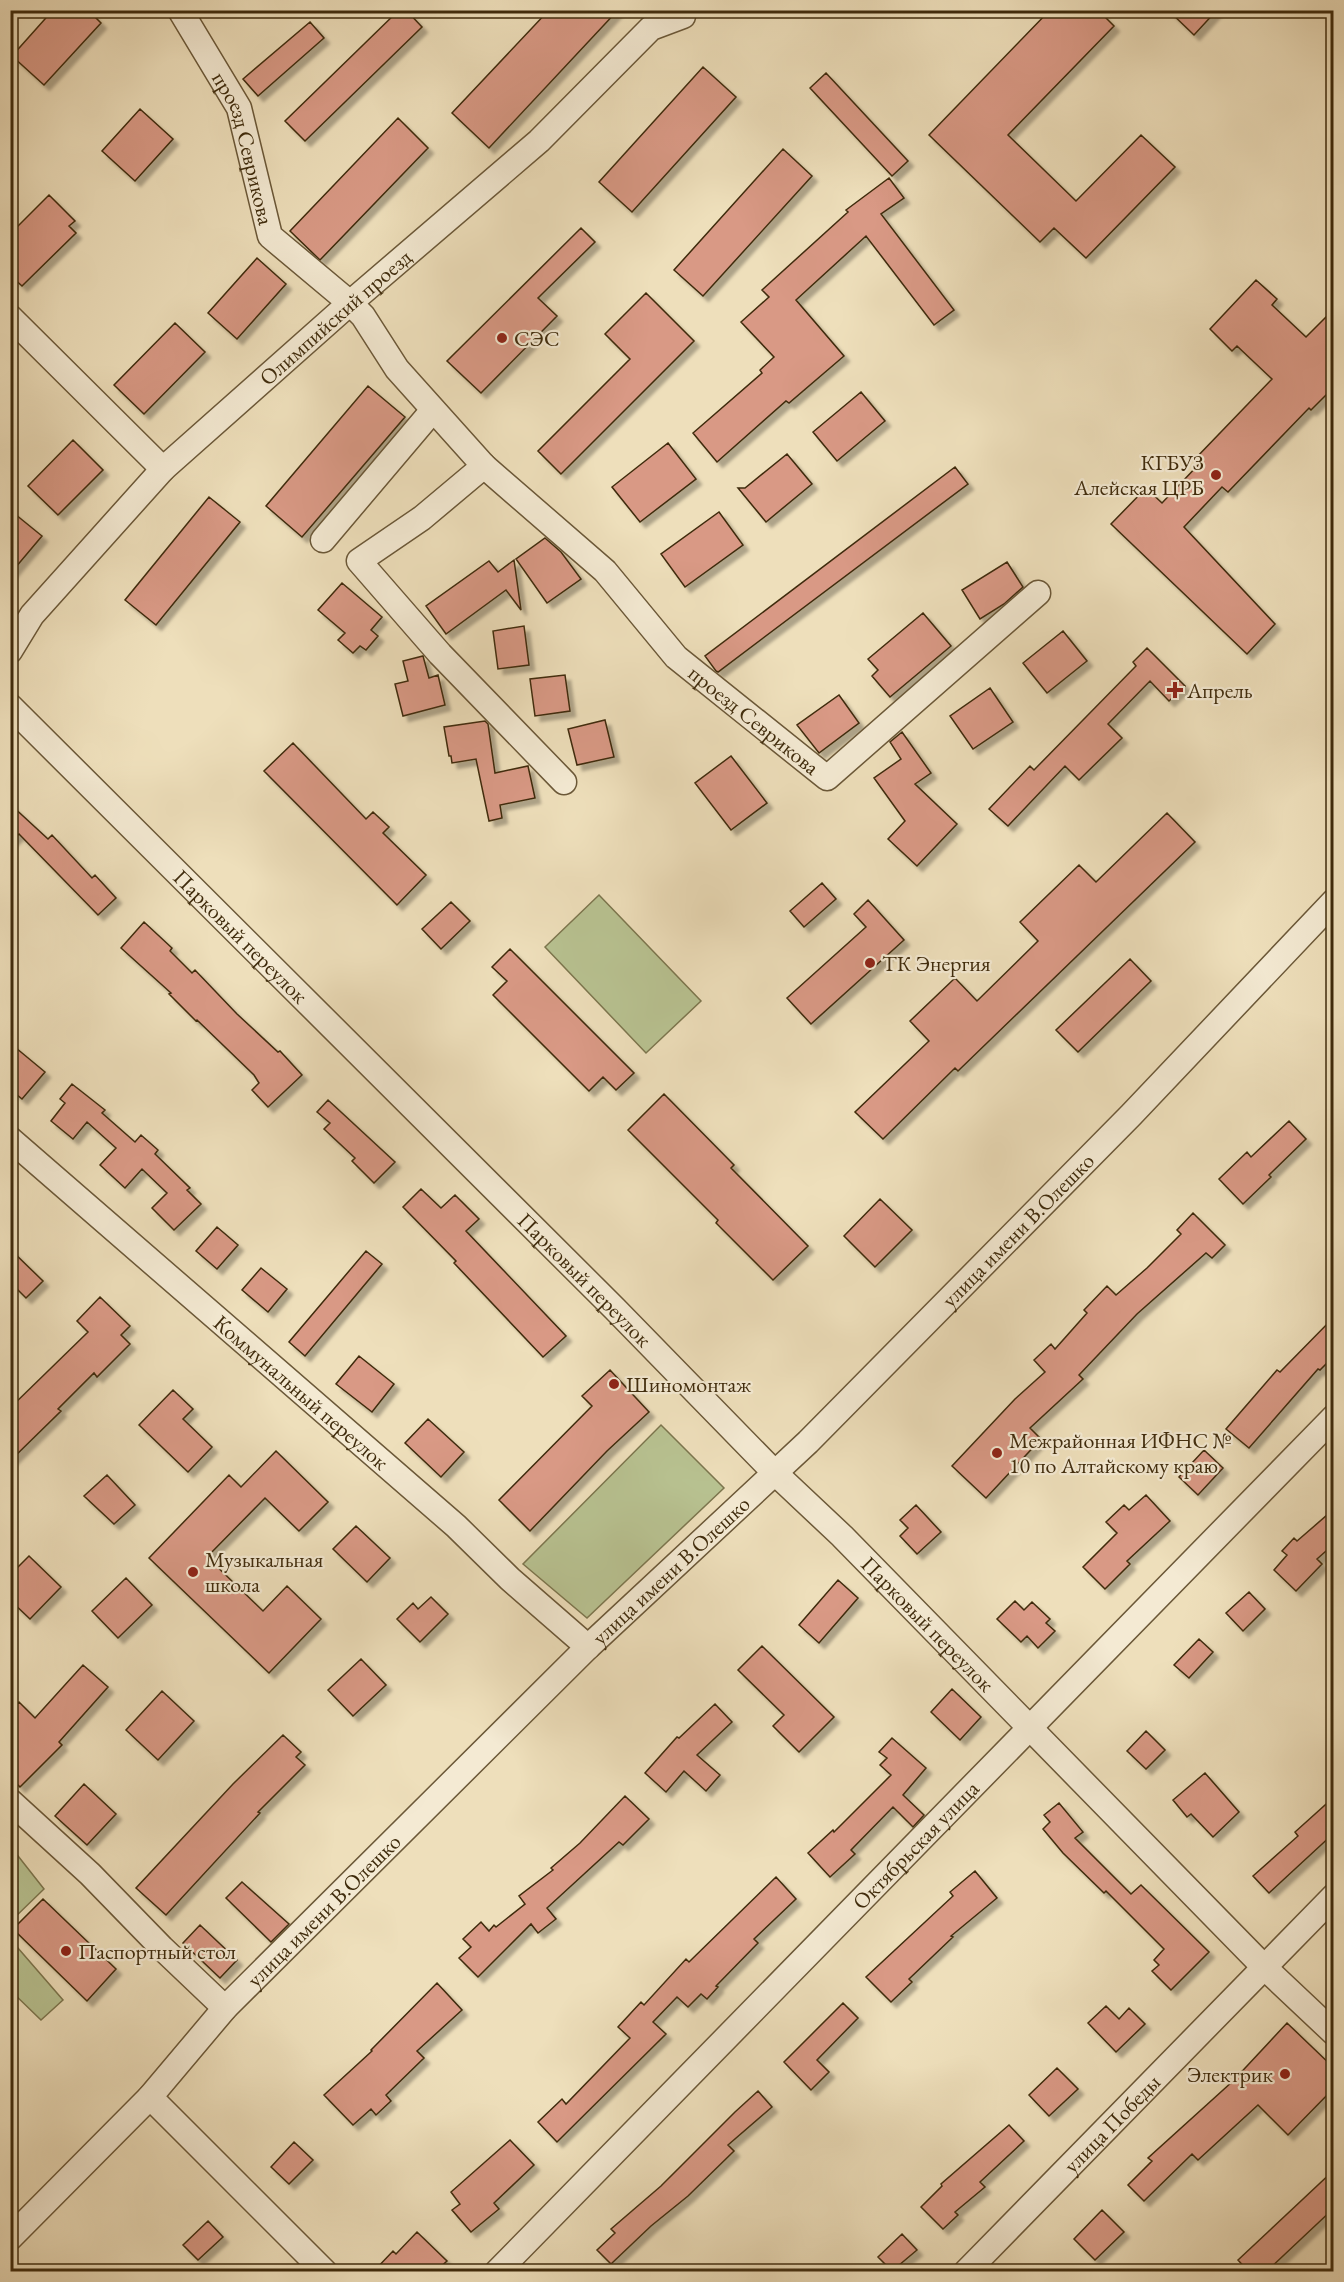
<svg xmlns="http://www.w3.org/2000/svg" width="1344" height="2282" font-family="'EB Garamond',serif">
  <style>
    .green { fill: #b8c291; stroke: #7c764e; stroke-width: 1.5 }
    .building { fill: #d99985; stroke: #3f2b0c; stroke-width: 1.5; filter: url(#shadow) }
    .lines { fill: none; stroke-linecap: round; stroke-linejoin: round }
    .street-casing { stroke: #6b5838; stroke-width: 27 }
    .street { stroke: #f4ead3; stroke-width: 24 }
    .poi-dot { fill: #8f2418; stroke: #f4ead3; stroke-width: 2 }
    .labels { text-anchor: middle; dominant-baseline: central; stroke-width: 4.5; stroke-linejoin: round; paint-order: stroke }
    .street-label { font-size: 22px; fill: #3f2b0c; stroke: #f4ead3 }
    .poi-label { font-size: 22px; fill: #3f2b0c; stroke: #f4ead3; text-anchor: start }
  </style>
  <defs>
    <filter id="shadow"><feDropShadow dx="5.5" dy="5.5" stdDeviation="1.5" flood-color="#0004"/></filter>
  </defs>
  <rect width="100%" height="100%" fill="#eedfbb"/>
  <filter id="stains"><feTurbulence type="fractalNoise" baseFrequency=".00333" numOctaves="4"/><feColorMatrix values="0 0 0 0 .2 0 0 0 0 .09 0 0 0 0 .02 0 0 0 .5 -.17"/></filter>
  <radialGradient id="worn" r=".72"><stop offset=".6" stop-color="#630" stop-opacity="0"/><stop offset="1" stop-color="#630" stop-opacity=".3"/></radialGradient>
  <!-- green -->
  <path class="green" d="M599 895 701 1001 646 1053 545 947Z
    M661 1425 724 1488 587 1618 523 1564Z
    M11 1847 44 1889 11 1921Z
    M11 1940 63 2000 41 2020 11 1991Z"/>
  <!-- building -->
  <path class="building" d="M53 10H88L101 23 44 85 12 56Z
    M399 10H406L422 27 305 141 285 121Z
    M549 10H618L489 148 452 113Z
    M1050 10H1098L1114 26 1008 135 1076 201 1141 135 1175 167 1086 258 1054 228 1040 242 929 135Z
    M1168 10H1217L1194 35Z
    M310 22 324 38 258 96 243 79Z
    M703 67 736 97 632 212 599 182Z
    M826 73 908 161 892 176 810 88Z
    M140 109 173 139 135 181 102 151Z
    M398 118 428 148 320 260 290 231Z
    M783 149 812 176 703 296 674 270Z
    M889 178 904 198 881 214 954 310 934 325 866 236 796 300 844 356 789 403 786 401 717 462 693 433 762 373 760 370 774 357 741 322 769 297 762 290 848 212 846 210Z
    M49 195 75 221 69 226 76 233 22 286 10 275V234Z
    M581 228 595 242 538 298 557 316 481 393 447 361Z
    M257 258 286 284 237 339 208 313Z
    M1256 280 1277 299 1272 305 1306 337 1334 309V387L1311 410 1309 408 1228 492 1222 487 1184 527 1275 624 1247 654 1111 524 1146 488 1162 503 1200 463 1195 459 1272 379 1237 346 1232 351 1210 329Z
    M646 293 694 341 561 474 538 451 630 359 605 334Z
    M175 323 205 352 144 414 114 385Z
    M368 386 405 417 302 537 266 506Z
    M861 392 885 421 837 461 813 432Z
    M73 440 103 470 58 515 28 486Z
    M668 443 696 479 640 522 612 487Z
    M787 454 812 484 766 522 738 488H745Z
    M955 467 968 484 718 672 716 671 705 656Z
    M209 497 240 522 156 625 125 600Z
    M10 510 42 536 10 574Z
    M719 512 743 545 685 587 661 554Z
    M545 538 561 552 581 579 547 603 516 559Z
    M514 560 521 610 506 590 446 634 426 606 489 561 498 572Z
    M1007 562 1023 587 1004 604 980 619 962 590Z
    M342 583 382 617 371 630 378 636 366 650 360 646 353 653 338 640 345 633 318 610Z
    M923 613 951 646 890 697 872 676 878 670 868 659Z
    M524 626 529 665 498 669 493 631Z
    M1063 631 1087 661 1047 693 1023 663Z
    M1147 648 1185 686 1169 701 1150 681 1108 724 1122 738 1079 780 1065 766 1008 826 989 809 1030 766 1034 770 1136 666 1133 662Z
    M423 656 429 678 438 675 445 705 403 716 395 684 408 681 403 661Z
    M565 675 570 711 535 716 530 679Z
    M990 688 1013 722 973 749 950 716Z
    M839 695 859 723 819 753 797 725Z
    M605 720 614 757 577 765 568 729Z
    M485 721 488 724 495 773 528 766 535 798 500 805 502 818 489 821 476 759 452 763 451 756H449L444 727Z
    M902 732 931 773 915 784 957 824 917 866 888 839 905 821 874 778 901 759 890 742Z
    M293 743 366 819 373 812 389 827 383 833 426 875 397 905 264 771Z
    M731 756 767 803 731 830 695 783Z
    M10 804 48 839 52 835 92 878 95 875 116 898 98 915 19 834 10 842Z
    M1167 813 1195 842 958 1071 955 1068 883 1139 855 1112 929 1041 910 1021 955 978 977 1001 1038 941 1020 922 1079 865 1096 882Z
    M822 883 836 899 804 927 790 911Z
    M868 900 904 940 811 1024 787 998 866 927 854 914Z
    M451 902 470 921 441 949 422 929Z
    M144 922 172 948 170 951 192 973 195 970 237 1014 278 1052 280 1051 302 1075 268 1107 252 1090 259 1083 254 1075 197 1020 196 1021 169 994 171 993 121 948Z
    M510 949 634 1073 616 1090 603 1077 589 1091 493 995 507 981 492 967Z
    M1130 959 1151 981 1078 1052 1056 1030Z
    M10 1043 45 1072 22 1099 10 1089Z
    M72 1084 105 1110 102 1113 135 1142 141 1135 158 1150 155 1154 190 1188 187 1190 201 1204 174 1230 152 1208 167 1193 142 1169 125 1188 100 1165 116 1148 87 1122 73 1139 51 1121 65 1103 60 1099Z
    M664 1094 734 1165 731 1168 808 1246 773 1280 716 1223 718 1220 628 1130Z
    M328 1100 395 1162 374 1183 352 1161 355 1158 324 1129 330 1123 317 1112Z
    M1289 1121 1306 1139 1269 1175 1271 1177 1243 1204 1219 1179 1247 1152 1251 1157Z
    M421 1189 441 1208 455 1195 479 1219 466 1231 566 1336 543 1357 454 1263 456 1261 403 1207Z
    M880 1199 912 1230 875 1267 844 1236Z
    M1193 1213 1225 1245 1212 1258 1206 1253 1137 1314 1079 1375 1083 1379 1030 1428 1041 1439 986 1498 952 1466 1015 1399 1045 1372 1034 1360 1051 1344 1055 1349 1087 1313 1084 1310 1107 1286 1116 1295 1147 1268 1181 1234 1177 1230Z
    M217 1227 238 1245 217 1269 196 1251Z
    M10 1249 43 1281 26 1298 10 1282Z
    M366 1251 382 1264 305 1356 289 1342Z
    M261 1268 287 1289 268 1312 242 1290Z
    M100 1297 130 1326 121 1335 130 1344 97 1377 94 1373 58 1409 61 1411 10 1461V1408L88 1332 77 1321Z
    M1334 1317V1356L1320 1370 1318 1369 1249 1448 1226 1429 1277 1370 1280 1372Z
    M359 1356 394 1384 372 1412 336 1384Z
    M610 1370 649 1412 607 1451 530 1531 499 1500 592 1406 582 1396Z
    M173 1390 193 1409 183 1419 212 1447 188 1472 139 1425Z
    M428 1419 464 1452 441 1477 405 1443Z
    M1204 1450 1223 1468 1198 1495 1179 1477Z
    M276 1451 328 1502 299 1531 265 1498 207 1557 263 1611 287 1586 321 1619 269 1673 149 1558 229 1475 241 1487Z
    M107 1475 135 1505 114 1524 84 1496Z
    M1146 1495 1170 1521 1127 1561 1130 1564 1105 1589 1083 1567 1117 1533 1106 1522 1124 1505 1129 1510Z
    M916 1505 941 1532 917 1554 900 1536 908 1528 900 1520Z
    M1334 1509V1544L1317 1559 1322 1564 1296 1591 1274 1570 1287 1555 1282 1551 1294 1538 1297 1541Z
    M356 1526 390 1558 367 1582 333 1549Z
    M29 1556 61 1587 30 1619 10 1600V1575Z
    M126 1578 152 1605 118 1638 92 1611Z
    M838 1580 858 1598 819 1643 799 1625Z
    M1249 1592 1265 1609 1243 1631 1226 1613Z
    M431 1597 448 1614 420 1642 397 1619 413 1603 418 1609Z
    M1015 1601 1024 1610 1032 1602 1050 1619 1046 1623 1055 1631 1038 1648 1027 1636 1021 1642 997 1619Z
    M1199 1639 1213 1652 1189 1678 1174 1665Z
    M762 1646 834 1717 799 1752 773 1726 784 1715 738 1670Z
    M361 1659 386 1685 353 1716 328 1690Z
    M83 1665 108 1687 59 1742 62 1745 20 1787 10 1777V1711L19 1702 35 1718Z
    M952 1689 981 1717 960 1740 931 1712Z
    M162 1691 194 1721 158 1760 126 1730Z
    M715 1704 732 1722 697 1755 720 1775 706 1791 684 1771 666 1792 645 1773 677 1737 679 1738Z
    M1146 1731 1165 1750 1146 1769 1127 1751Z
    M283 1735 301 1752 296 1757 305 1765 258 1812 260 1813 166 1915 136 1888 233 1784Z
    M892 1738 926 1768 903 1795 924 1815 913 1827 893 1807 851 1850 855 1854 830 1877 808 1853 833 1830 834 1832 891 1775 880 1765 887 1758 879 1752Z
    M1205 1773 1239 1812 1213 1837 1191 1814 1187 1817 1173 1800Z
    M84 1784 116 1814 87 1845 55 1816Z
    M625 1796 649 1819 623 1845 619 1842 547 1908 556 1919 538 1933 531 1924 478 1977 459 1958 471 1947 463 1939 481 1922 489 1931 494 1925 496 1927 525 1904 519 1896 553 1870 551 1868 580 1843Z
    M1334 1797V1833L1269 1893 1253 1876 1298 1836 1295 1832Z
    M1059 1803 1083 1832 1075 1838 1131 1894 1141 1885 1209 1952 1171 1990 1152 1971 1159 1965 1154 1960 1164 1949 1106 1891 1104 1893 1063 1853 1043 1829 1050 1822 1044 1815Z
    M975 1871 997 1898 951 1936 953 1937 909 1979 912 1982 891 2002 866 1977 953 1896 950 1892Z
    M776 1877 796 1899 754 1939 758 1943 716 1986 718 1987 707 1999 701 1994 688 2007 677 1997 653 2022 666 2034 557 2142 538 2122 562 2099 566 2104 630 2038 618 2027 641 2002 644 2005 686 1959 689 1962Z
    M242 1882 289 1924 271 1942 226 1898Z
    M43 1899 116 1969 87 2001 13 1929Z
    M200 1925 237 1960 220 1978 183 1943Z
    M437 1983 462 2010 417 2051 424 2058 386 2095 391 2101 376 2115 371 2109 353 2125 324 2095 372 2051 371 2050Z
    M843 2003 858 2018 817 2060 829 2072 811 2090 784 2062Z
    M1106 2006 1119 2019 1129 2008 1145 2024 1116 2052 1088 2023Z
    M1287 2023 1334 2068V2088L1288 2135 1258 2105 1198 2160 1192 2154 1144 2201 1128 2185 1152 2161 1148 2158 1233 2081Z
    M1057 2068 1078 2089 1049 2116 1029 2095Z
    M758 2091 772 2107 728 2145 734 2151 688 2196 651 2226 611 2264 597 2250 615 2233 611 2229 661 2186 735 2112Z
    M1009 2125 1024 2141 980 2182 985 2187 955 2212 958 2215 943 2229 921 2207 942 2186 941 2184Z
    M510 2140 534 2165 494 2203 499 2209 471 2232 452 2210 460 2204 451 2192Z
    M294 2142 313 2160 289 2184 271 2167Z
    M1334 2170V2208L1267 2271H1248L1238 2260Z
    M1102 2210 1124 2232 1095 2260 1074 2239Z
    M208 2221 223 2237 198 2260 183 2245Z
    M417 2232 447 2261 436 2271H374L393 2251 396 2254Z
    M902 2234 917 2250 892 2271 878 2257Z"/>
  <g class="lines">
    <defs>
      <g id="street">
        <path id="s1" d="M180 10 239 108 270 236 350 303 363 316 397 369 484 466 605 571 676 657 827 778 1038 593"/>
        <path d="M10 317 163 469"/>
        <path d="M484 466 422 518 359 561 440 654 564 782"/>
        <path d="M323 540 433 410"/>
        <path id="s2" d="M10 651 32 615 163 469 350 303 539 141 651 28 683 16 684 10"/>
        <path id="s3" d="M10 706 615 1309 774 1472 842 1536 1264 1967 1334 2033"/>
        <path id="s4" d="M10 1139 456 1526 510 1579 588 1647"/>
        <path d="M10 1801 90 1874 162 1948 225 2008"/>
        <path d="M150 2097 325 2272"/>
        <path id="s5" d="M10 2238 150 2097 225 2008 588 1647 808 1442 1131 1115 1334 901"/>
        <path id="s6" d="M497 2272 1334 1417"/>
        <path id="s7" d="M966 2272 1334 1896"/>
      </g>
    </defs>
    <!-- street casing -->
    <use href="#street" class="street-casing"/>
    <!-- street -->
    <use href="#street" class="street"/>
  </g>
  <!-- markers -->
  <g class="poi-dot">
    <circle cx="502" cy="338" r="6"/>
    <circle cx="1216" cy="475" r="6"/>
    <path d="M1172 681h6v6h6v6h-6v6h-6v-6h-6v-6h6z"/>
    <circle cx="870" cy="963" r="6"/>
    <circle cx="614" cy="1384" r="6"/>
    <circle cx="997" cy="1453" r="6"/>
    <circle cx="193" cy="1572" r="6"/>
    <circle cx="66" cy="1951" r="6"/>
    <circle cx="1285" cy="2074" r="6"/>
  </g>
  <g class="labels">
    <!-- street labels -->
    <g class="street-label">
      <text stroke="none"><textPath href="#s1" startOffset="154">проезд Севрикова</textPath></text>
      <text stroke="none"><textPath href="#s2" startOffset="468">Олимпийский проезд</textPath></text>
      <text stroke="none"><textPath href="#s1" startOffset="934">проезд Севрикова</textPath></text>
      <text stroke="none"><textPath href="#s3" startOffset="326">Парковый переулок</textPath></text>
      <text stroke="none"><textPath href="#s5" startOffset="1426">улица имени В.Олешко</textPath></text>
      <text stroke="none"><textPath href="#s3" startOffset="812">Парковый переулок</textPath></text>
      <text stroke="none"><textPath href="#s4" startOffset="386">Коммунальный переулок</textPath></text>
      <text stroke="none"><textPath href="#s5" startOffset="940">улица имени В.Олешко</textPath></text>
      <text stroke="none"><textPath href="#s3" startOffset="1298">Парковый переулок</textPath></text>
      <text stroke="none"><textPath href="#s6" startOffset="598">Октябрьская улица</textPath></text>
      <text stroke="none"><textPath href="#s5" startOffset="454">улица имени В.Олешко</textPath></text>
      <text stroke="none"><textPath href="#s7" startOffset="208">улица Победы</textPath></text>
    </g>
    <!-- poi labels -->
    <g class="poi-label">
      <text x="514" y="338">СЭС</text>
      <text x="1204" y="462" text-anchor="end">КГБУЗ<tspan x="1204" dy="25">Алейская ЦРБ</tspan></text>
      <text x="1187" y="690">Апрель</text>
      <text x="882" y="963">ТК Энергия</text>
      <text x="626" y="1384">Шиномонтаж</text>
      <text x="1009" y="1440">Межрайонная ИФНС №<tspan x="1009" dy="25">10 по Алтайскому краю</tspan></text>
      <text x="205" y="1559">Музыкальная<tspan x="205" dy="25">школа</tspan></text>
      <text x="78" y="1951">Паспортный стол</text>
      <text x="1273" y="2074" text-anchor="end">Электрик</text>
    </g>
  </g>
  <!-- margin -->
  <rect width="1344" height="2282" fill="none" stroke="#eedfbb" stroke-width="36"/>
  <rect x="12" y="12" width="1320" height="2258" fill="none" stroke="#3f2b0c" stroke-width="3"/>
  <rect x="18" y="18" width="1308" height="2246" fill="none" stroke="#3f2b0c" stroke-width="1.5"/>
  <rect width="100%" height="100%" filter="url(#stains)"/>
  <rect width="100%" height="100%" fill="url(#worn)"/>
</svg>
